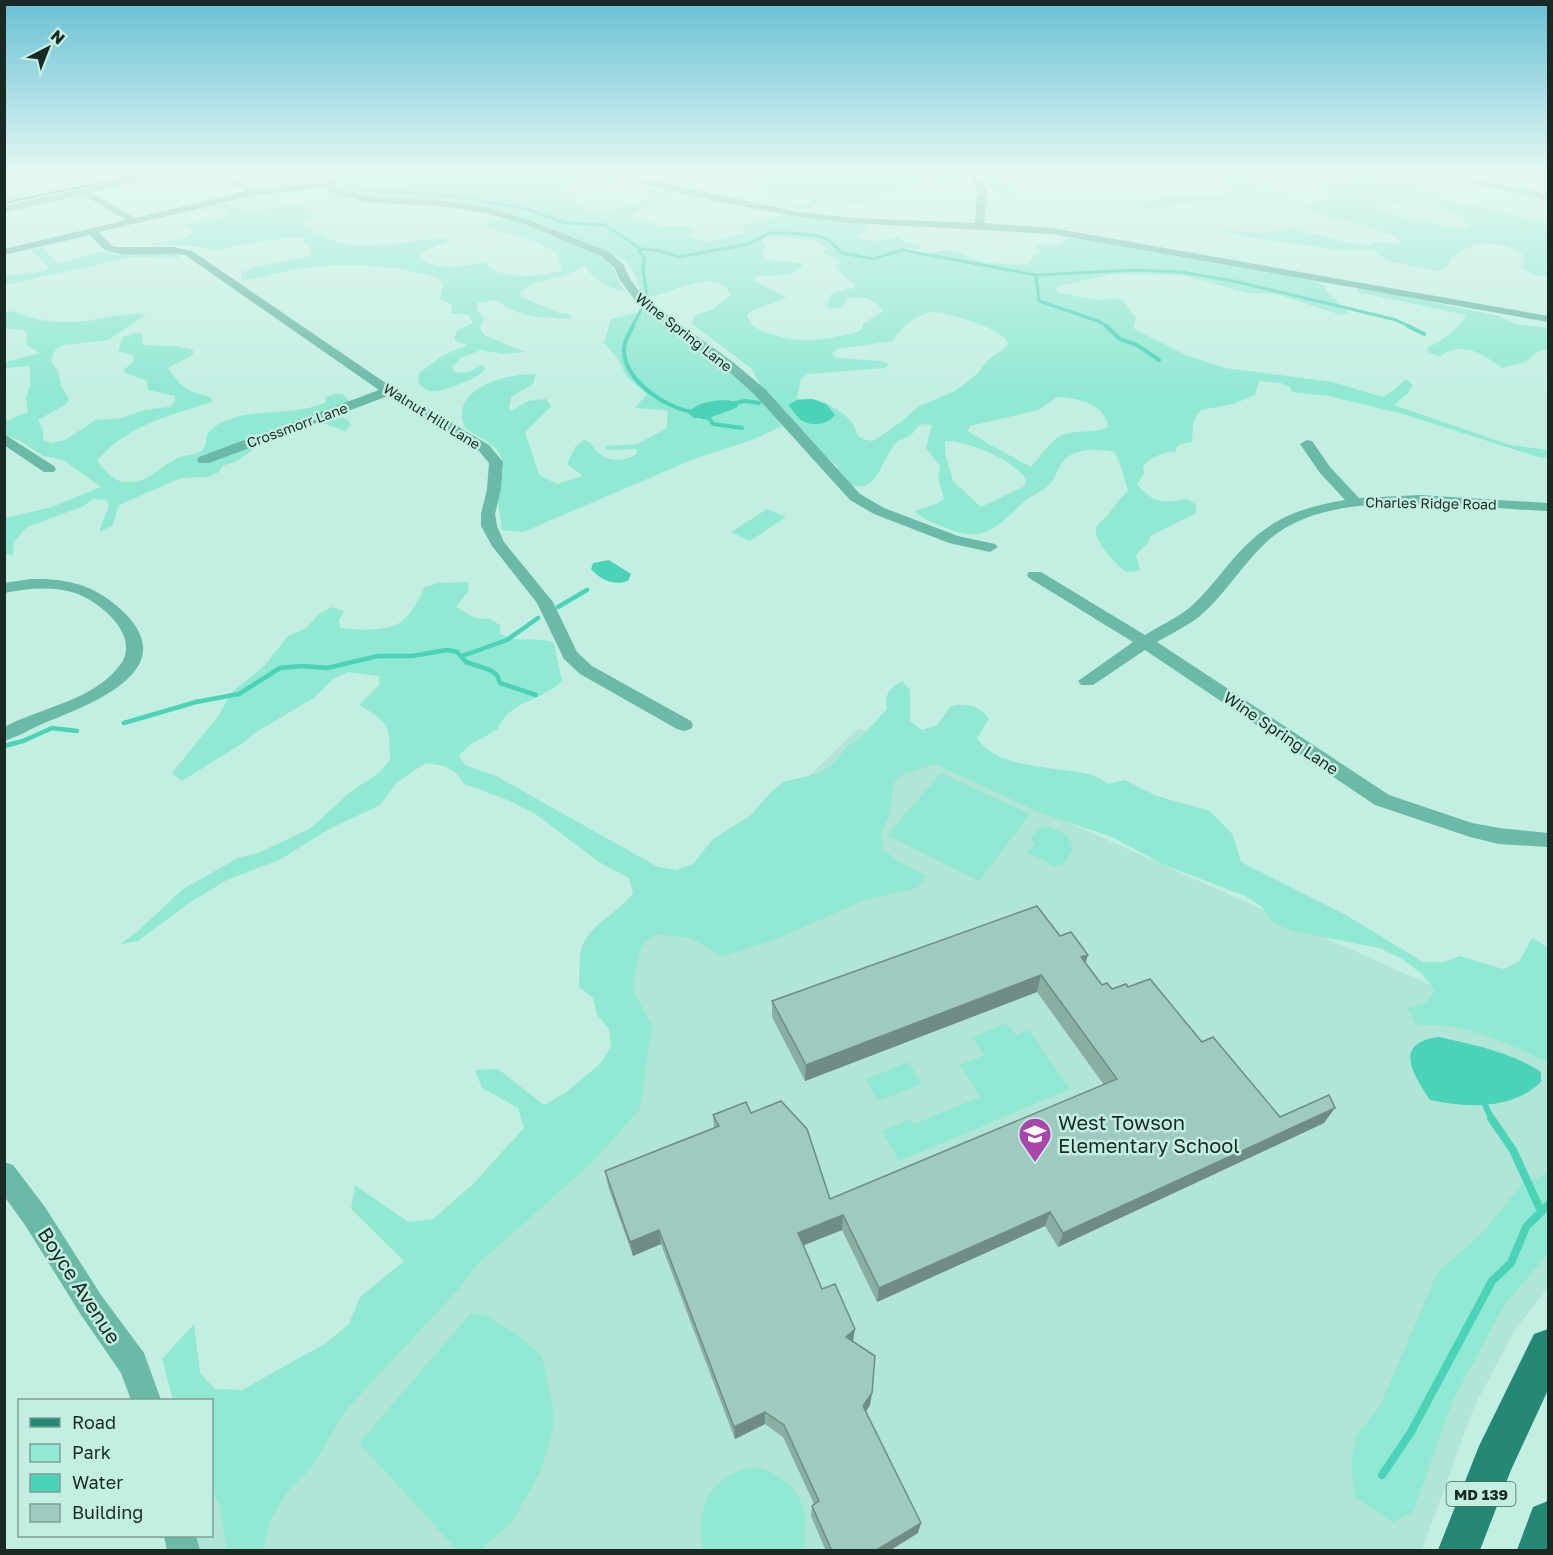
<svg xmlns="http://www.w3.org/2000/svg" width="1553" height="1555" font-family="'Golos Text',sans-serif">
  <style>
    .built { fill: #b1e5d7 }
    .green { fill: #91e8d3; fill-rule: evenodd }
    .water { fill: #4bd3b8 }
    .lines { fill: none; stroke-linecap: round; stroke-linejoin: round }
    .stream-far4 { stroke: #4bd3b8; stroke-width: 3 }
    .stream-far3 { stroke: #4bd3b8; stroke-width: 4 }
    .stream-far2 { stroke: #4bd3b8; stroke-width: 4.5 }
    .stream-far1 { stroke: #4bd3b8; stroke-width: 6 }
    .stream { stroke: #4bd3b8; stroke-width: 8 }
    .minor { fill: #6bb9a7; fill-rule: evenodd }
    .major { fill: #258875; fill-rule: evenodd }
    .tram { stroke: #4c655e; stroke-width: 1.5 }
    .wall { fill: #89aea4 }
    .shaded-wall { fill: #6f8d86 }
    .building { fill: #9fcabf; stroke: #6f8d86; stroke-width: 1.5 }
    .labels { text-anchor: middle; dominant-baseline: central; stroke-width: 5; stroke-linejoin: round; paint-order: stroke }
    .far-street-label { font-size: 14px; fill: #192a25; stroke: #c3efe3 }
    .shield { fill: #c3efe3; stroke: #4c655e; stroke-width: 1.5 }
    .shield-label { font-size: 15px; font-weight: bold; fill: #192a25 }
    .street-label { font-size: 16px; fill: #192a25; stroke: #c3efe3 }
    .near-poi-label { font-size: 20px; fill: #192a25; stroke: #c3efe3; text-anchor: start }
    .near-street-label { font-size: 20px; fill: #192a25; stroke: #c3efe3 }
  </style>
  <rect width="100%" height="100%" fill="#c3efe3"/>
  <!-- built -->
  <path class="built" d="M117 174H156L5 207 4 197Z
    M859 728 1548 1038V1288L1515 1330 1474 1407 1422 1550H179L174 1536H212V1472L649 1038 587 988Z"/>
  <!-- green -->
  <path class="green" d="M346 174H596L638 183 639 186C618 188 576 172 561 193L572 197 573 202 583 206 586 211C604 212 639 206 654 195L651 190C658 187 668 187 674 192L636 211 630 217 663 226H690L693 229 688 236 706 242 745 233 744 226C780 206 829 222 867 224L868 228 858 236 860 239 875 241 897 237 906 242 922 246 921 249 903 248 900 251C919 259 932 250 951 250 962 251 967 258 977 260 992 264 1013 265 1029 264L1035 254 1041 252 1035 245 1059 244 1068 238 1096 241 1311 280 1326 287V291C1333 300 1346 305 1348 314L1341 315 1276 294 1247 293 1182 275 1112 274 1059 286 1056 289 1059 293 1097 300 1117 298 1124 301 1131 313 1136 317 1133 328 1186 355 1225 368 1333 382 1382 397 1393 391 1406 379 1413 385 1408 393 1394 405 1510 445 1548 450V458L1538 457 1403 414 1329 396 1292 392 1290 387 1281 383 1259 381 1255 395 1233 404 1202 410 1197 414 1193 425 1192 442 1181 444 1176 448 1175 454 1172 451C1161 454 1150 457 1143 467L1144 473 1137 485C1156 504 1161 503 1187 499L1196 505V513L1150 536 1148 543 1136 555 1140 571 1126 572C1117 565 1090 539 1097 526 1099 522 1104 519 1107 516 1115 506 1118 500 1128 491 1124 479 1121 462 1114 452 1099 449 1083 448 1069 456 1058 463 1057 478 1048 486 1041 492 1032 495 1025 501 997 526 985 545 946 528 934 523 923 520 914 511L936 504 944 499 938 478 940 466 926 448 932 425 920 424C917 427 914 432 911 435 905 439 898 439 894 445 878 466 876 501 842 480L837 466 818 450 767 396 751 368 692 324 695 315 712 310 731 295C714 263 668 298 643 297L635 275 625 260 538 222 508 212 473 204 353 194 336 188V183ZM774 236 815 241 827 249 822 252 839 261 835 267 849 281 855 284 854 287 831 294 827 306 834 309 842 307 846 299C861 295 875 298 883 311L863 324V328L858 332C824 340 802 345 768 333 758 329 750 327 747 315L751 311 787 298 752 279 756 276C769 275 793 277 803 267L800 263 765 260 762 253 766 247 762 240ZM931 312C949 313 999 327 1008 342L1007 346 987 361 977 374 955 391 918 407 901 422 873 441C852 438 860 433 850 420 843 412 823 400 812 399 807 398 802 399 797 399L801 378 808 374 884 368 890 364 881 361 836 358 832 353 837 349 893 341C902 326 914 316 931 312ZM1057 397C1074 397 1107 404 1108 427 1093 435 1071 428 1057 438 1047 445 1039 458 1031 467L992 446 968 431 970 426 1038 410ZM945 441C969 441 1012 459 1026 479L1025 486 981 507 953 481 945 453Z
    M721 174H959L964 184 924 183 886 192 858 204 824 200 807 210 791 207 808 204 815 198 813 197 791 195 775 201 771 200 776 196 771 190Z
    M978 174H1003L1016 197C1001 197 990 187 978 177Z
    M1194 174H1254L1258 177 1252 185C1264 188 1276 189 1283 199 1299 205 1320 208 1333 194L1303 178 1353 179 1356 176 1352 174H1364L1383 180 1406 181 1443 196 1399 194 1397 197 1407 203C1395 205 1382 197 1374 207L1390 214 1467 230 1468 224 1459 215 1430 201 1467 204 1548 223V275L1535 276 1523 269 1524 256C1517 247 1492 242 1480 244 1470 245 1458 254 1450 259L1449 265 1439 271 1387 261 1373 250 1366 249 1343 251 1242 236 1221 230 1265 233 1290 228 1350 243 1370 245 1377 241 1396 244 1401 241 1394 236 1368 226 1326 217 1307 207 1255 195H1245L1232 202 1200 201 1148 209 1137 206C1166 194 1189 192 1220 197L1235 186Z
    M227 204C236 207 245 211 255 210 276 209 293 200 313 208L310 211 317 216 303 224 304 227C314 231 324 237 334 241 370 252 410 239 447 238L450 241 419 253 418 257C439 271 461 267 484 262 498 281 542 277 562 270L557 253 538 243 487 227 488 224C494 220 502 219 510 220 522 221 530 227 540 232 560 241 597 248 611 265 619 274 615 283 627 292 612 290 591 279 585 265L569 274 534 283 520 293 521 297 559 313 569 314 571 319C539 317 523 319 496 300L477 303V311L484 318 480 327 484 335 525 352 502 354 481 350 461 358 452 367 455 372 466 373 483 365 485 369C480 378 446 390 436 391 429 392 423 388 418 383L419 373 444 355 467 345 454 340 457 330 473 323 469 315 451 313 452 305 440 299 444 283 435 277C391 264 342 262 297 269 277 272 261 279 242 280L241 273 256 267 311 256V249L304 243V237L267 240 214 251 200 247 148 244 187 238 194 231 184 225 226 217 231 212 218 209 200 210V207Z
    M42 248 57 264 100 252 115 255 162 253 180 255 178 258 131 257 5 285 4 276 42 272 49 269 43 260 32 253V250Z
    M1359 289 1400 295 1499 316 1515 324 1548 328V349L1538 352 1525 362 1502 368C1481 353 1465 341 1440 356L1429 353 1427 348C1443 340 1457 331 1466 315L1357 292Z
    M13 311C40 324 70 324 100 319 115 316 131 312 146 315L108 340 64 345 56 349 51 359 52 363 58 371 61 386 69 399 65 405 38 420 43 430V440L52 443 65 440 96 420 122 418 144 410 169 407 175 402V396L148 390 147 381 125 373 124 369C130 365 135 363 133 355L118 351 123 337 134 333 142 334 143 345 176 346 193 350V355L168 368 180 384 193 392 210 397 213 402C172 414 125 426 97 461 106 471 113 482 127 482 149 483 160 466 178 458 185 455 195 455 201 451 207 447 206 440 207 434 234 403 293 419 326 402V397C336 393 344 391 349 402L333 413 348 420 351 425 345 431 323 423 312 422 261 445 236 461 222 466 219 472 207 477 181 478 119 505 112 526 99 532 109 505 106 500 93 499 84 506 27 527 14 542 13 556 5 553V518L52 507 101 487 63 460 43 456 19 440 5 435 4 422 28 412 26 398 30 386V366L5 368V362L40 353 26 345 27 333 24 330 5 328V313Z
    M645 311C694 345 746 376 782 426L752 440 694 459 523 532 502 530C501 520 499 511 498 501 498 482 511 464 495 448 486 439 476 436 465 428 448 389 507 373 536 374L533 384 511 397 509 408 511 411 528 401 546 399 551 406 525 432 539 475 557 484 583 476 567 464 575 447 584 440 591 443C599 460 620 465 636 454L637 449 606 450V446L637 444 666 429 668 412 663 410 635 408 647 394 627 377 618 359 604 343 611 319Z
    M767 509 786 517 750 541 731 532Z
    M468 582 469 590 456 607 475 618 490 619 500 625V633C517 645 535 635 554 643L562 681C544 700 508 701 498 729L470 745 459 755 465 765 496 776 658 867 676 870 693 864 713 839 751 815 771 792 783 782 817 774 832 765 849 745 861 737 887 709C884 694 889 689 902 681L910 690V721L922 730 937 725 951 706C968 703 978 705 989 719L977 738C999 771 1058 766 1092 775 1098 777 1103 781 1108 784L1124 780 1157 796 1210 811 1233 835 1241 862 1346 915 1423 962H1444L1460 956 1503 969 1519 962 1532 938 1548 947V1062C1504 1042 1467 1023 1416 1025L1408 1008 1427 1002 1435 990 1421 973 1401 958 1379 948 1293 931 1273 923 1262 907 1245 896 1162 864 1112 837 1041 813 935 764 901 775 893 784 891 809 881 835 883 849 896 860 926 876 917 888 863 901 776 939 722 957 691 938 655 934 642 946 634 977V993L652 1025 640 1109 593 1162 476 1266 458 1290 346 1410 312 1467 288 1491 270 1521 263 1550H227L220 1506 212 1488V1400H173L162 1359 194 1324 200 1373 215 1389 242 1390 326 1343 349 1324 360 1297 404 1261 351 1209 355 1185 408 1222 433 1219 473 1184 524 1128 518 1108 482 1088 475 1070 498 1069 544 1105 565 1093 600 1064 611 1047 609 1029 597 1015 593 998 579 987C580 974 578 955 583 944 593 923 620 911 633 893L629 878 599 862 537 815 508 800 464 784 456 773 444 766 426 763 397 782 380 805 329 829 281 859 225 881 189 903 138 941 120 944 138 931 183 889 238 858 258 853 311 828 349 793 380 772 390 760C389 724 391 724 359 705L379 685V676L348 672 333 679 314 698 256 732 243 743 182 781 172 773 219 715 231 693 265 665 288 636 306 628 319 614 332 607 344 611 339 620 340 628C357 630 386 632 401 622 412 614 419 599 425 587L439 583Z
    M941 773 1030 814 979 881 887 835Z
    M1050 827 1067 835 1074 848 1064 864 1054 866 1027 852 1035 844 1031 838 1039 828Z
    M1007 1023 1016 1035 1029 1030 1070 1089 899 1161 882 1131 911 1119 914 1124 980 1097 960 1065 984 1055 972 1037Z
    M908 1062 922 1084 878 1101 866 1079Z
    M1548 1173V1254L1505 1304 1453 1400 1413 1512 1393 1522 1355 1498 1351 1463 1356 1436 1380 1406 1437 1273 1484 1231 1521 1185Z
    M471 1313 487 1316 514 1332 542 1356 551 1398 554 1425 541 1471 512 1522 481 1550H457L359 1443Z
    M755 1467C798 1477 812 1509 803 1550H703C695 1507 710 1475 755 1467Z"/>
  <!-- water -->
  <path class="water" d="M812 399 826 404 835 415C828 425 811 427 801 420 796 416 792 409 788 405L797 400Z
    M728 400 739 404 736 408 709 418H694L688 413C698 401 713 401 728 400Z
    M609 560 631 574 628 581C613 586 601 580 591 569L593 563Z
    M1439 1037C1474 1045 1511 1052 1541 1072V1082C1512 1110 1467 1108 1430 1100 1413 1074 1392 1043 1439 1037Z"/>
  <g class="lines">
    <!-- stream-far4 -->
    <path class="stream-far4" d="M312 174 328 180
      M339 181 356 189 451 196 524 208 566 223 605 225 641 249 639 252 645 258
      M641 249 660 251 679 257 749 244 769 233H787L819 236 830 241 842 253 873 259 902 250 1036 275 1135 270 1181 272 1233 281 1376 315 1396 320 1411 327
      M644 260 643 269 647 296
      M1036 275 1039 301 1098 321 1109 327
      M632 327 641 310"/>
    <!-- stream-far3 -->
    <path class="stream-far3" d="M633 326C629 334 623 343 624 352 626 382 668 410 695 412
      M1106 326 1120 339 1137 345 1159 360
      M1408 326 1424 334
      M731 404 745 401 759 403
      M702 417 709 418 713 424 742 428"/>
    <!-- stream-far2 -->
    <path class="stream-far2" d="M558 607 587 590
      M462 656 507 640 538 618
      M124 723 196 702 239 694 280 668 303 666 327 668 378 656H412L447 650 457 652 466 662 490 670 497 675 500 683 536 695
      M4 746 23 741 52 728 77 731"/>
    <!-- stream-far1 -->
    <path class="stream-far1" d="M1485 1105 1492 1119"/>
    <!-- stream -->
    <path class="stream" d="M1491 1118 1513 1150 1541 1211
      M1382 1475 1411 1432 1492 1281 1511 1263 1526 1227 1548 1205"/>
    <!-- minor -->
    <path class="minor" d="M4 174H21L4 180Z
      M153 174H170L92 193 135 218 247 191 211 174H223L257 189 328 182 336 174H345L335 185V188L366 196 447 201 487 207 530 220 609 252 623 264 630 279 645 299 733 362 765 389 860 494 884 508 958 536 995 544 998 547 990 552 949 543 874 514 850 500 755 395 725 368 637 303 620 280 614 267 601 256 524 224 486 213 447 207 366 202 328 192 326 188 256 195 99 232 112 246 118 247H173L192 251 393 388 489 445 503 462 501 489 495 514 497 526 504 542 553 602 577 652 592 666 691 721 693 725 691 729 684 731 677 729 580 674 564 659 537 603 492 546 481 526V514L487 489 489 463 479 451 388 396 209 463H199L197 460 199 457 379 390 185 255C161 251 129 259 108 251 101 248 95 240 90 235L4 255V249L126 220 83 195 4 212V206Z
      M603 174H620L798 212 853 218 975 223 977 191 968 174H977L987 191 984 223 1052 228 1548 316V322L1052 234 853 223 798 217 716 201Z
      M1430 174H1448L1548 194V200Z
      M4 434 54 466 56 469 54 472H44L4 445Z
      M1307 440 1312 441 1330 467 1359 498 1420 495 1548 503V511C1470 509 1335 484 1271 538 1244 561 1227 593 1200 616 1187 626 1171 634 1157 642L1389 795 1472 823 1499 828 1548 833V847L1499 844 1470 837 1375 805 1145 650 1093 685H1081L1078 681 1133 642 1029 578 1027 575 1029 572H1041L1145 635C1159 626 1175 619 1188 609 1206 594 1219 575 1234 558 1267 520 1297 508 1345 500L1320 473 1300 444Z
      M31 579C64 578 92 584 117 606 190 668 92 704 42 724 30 729 18 737 4 741V727C42 707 93 701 120 665 143 635 96 597 68 591 47 586 25 589 4 593V583Z
      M4 1162 13 1165 45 1207 101 1295 144 1353 161 1400H131L121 1373 81 1315 25 1225 4 1196Z
      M164 1536H196L200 1550H167Z"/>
    <!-- major -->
    <path class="major" d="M1548 1329V1390L1511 1470 1480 1550H1438L1479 1446 1534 1334Z
      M1548 1501V1550H1517L1533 1507Z"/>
    <!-- tram -->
    <path class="tram" d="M4 203 142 174"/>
  </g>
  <!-- wall -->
  <path class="wall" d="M1060 936 1086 963 1102 985 1112 989 1128 987 1202 1042 1280 1117 1324 1123 1058 1247 1045 1226 877 1302 842 1230 803 1245 822 1289 853 1342 870 1405 866 1412 918 1533 889 1551H826L811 1516 812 1506 814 1504 783 1437 765 1424 735 1439 661 1244 633 1256 608 1186 605 1171 714 1128 713 1115 751 1113 830 1199 1104 1085 1037 992 805 1081 772 1017V1001Z"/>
  <!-- shaded-wall -->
  <path class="shaded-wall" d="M1088 955 1083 971 1081 957Z
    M1041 975 1037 992 805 1081 806 1065Z
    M1335 1108 1324 1123 1058 1247 1063 1233Z
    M1050 1212 1045 1226 877 1302 879 1288Z
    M843 1215 842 1230 797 1248 798 1233Z
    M659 1230 661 1244 633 1256 630 1242Z
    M855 1329 853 1342 846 1337Z
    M872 1393 870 1405 861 1419 863 1406Z
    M765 1412V1424L735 1439 734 1427Z
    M921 1523 918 1533 889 1551H875Z"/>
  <!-- building -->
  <path class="building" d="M1037 906 1060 936 1071 932 1088 955 1081 957 1102 985 1107 983 1112 989 1126 984 1128 987 1150 979 1202 1042 1213 1037 1280 1117 1329 1095 1335 1108 1063 1233 1050 1212 879 1288 843 1215 798 1233 822 1289 835 1284 855 1329 846 1337 875 1356 872 1393 863 1406 921 1523 875 1551H832L812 1506 819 1501 784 1425 765 1412 734 1427 659 1230 630 1242 605 1171 719 1126 713 1115 746 1102 751 1113 781 1101 807 1129 830 1199 1117 1079 1041 975 806 1065 772 1001Z"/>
  <!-- sky -->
  <linearGradient id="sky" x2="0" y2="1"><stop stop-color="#69c0d5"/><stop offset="0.44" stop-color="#e4f8f2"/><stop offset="1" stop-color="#e4f8f2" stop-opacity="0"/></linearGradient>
  <rect width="1553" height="392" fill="url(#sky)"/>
  <!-- icons -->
  <defs>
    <symbol id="school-pin" viewBox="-11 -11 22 30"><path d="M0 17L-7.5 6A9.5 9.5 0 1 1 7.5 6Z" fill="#aa45ab" stroke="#c3efe3"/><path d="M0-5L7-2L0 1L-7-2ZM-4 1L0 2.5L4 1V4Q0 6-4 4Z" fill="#fff"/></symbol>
  </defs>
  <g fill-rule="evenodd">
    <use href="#school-pin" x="1016" y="1115" width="38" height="52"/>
  </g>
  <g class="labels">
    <!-- far-street labels -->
    <g class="far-street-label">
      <text transform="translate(684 332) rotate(38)">Wine Spring Lane</text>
      <text transform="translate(432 416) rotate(32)">Walnut Hill Lane</text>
      <text transform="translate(297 425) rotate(-20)">Crossmorr Lane</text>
      <text transform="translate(1431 503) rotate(1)">Charles Ridge Road</text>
    </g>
    <!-- shield labels -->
    <rect class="shield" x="1446.5" y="1482" width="69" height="24" rx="4.5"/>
    <g class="shield-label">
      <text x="1481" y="1494">MD 139</text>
    </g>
    <!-- street labels -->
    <g class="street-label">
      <text transform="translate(1281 733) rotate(34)">Wine Spring Lane</text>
    </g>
    <!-- near-poi labels -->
    <g class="near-poi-label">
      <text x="1058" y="1122">West Towson<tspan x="1058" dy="23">Elementary School</tspan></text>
    </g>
    <!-- near-street labels -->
    <g class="near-street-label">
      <text transform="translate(80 1285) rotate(57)">Boyce Avenue</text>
    </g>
  </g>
  <!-- border -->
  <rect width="1553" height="1555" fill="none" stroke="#192a25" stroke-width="12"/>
  <!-- legend -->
  <rect x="18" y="1399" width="195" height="138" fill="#c3efe3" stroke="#7fa097" stroke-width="1.5"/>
  <rect x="30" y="1418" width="30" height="9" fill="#258875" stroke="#7fa097" stroke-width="1.5"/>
  <text x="72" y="1429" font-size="18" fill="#192a25">Road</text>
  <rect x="30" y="1444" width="30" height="18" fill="#91e8d3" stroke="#7fa097" stroke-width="1.5"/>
  <text x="72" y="1459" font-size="18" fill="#192a25">Park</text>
  <rect x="30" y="1474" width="30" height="18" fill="#4bd3b8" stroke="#7fa097" stroke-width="1.5"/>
  <text x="72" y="1489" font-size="18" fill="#192a25">Water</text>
  <rect x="30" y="1504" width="30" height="18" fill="#9fcabf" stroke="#7fa097" stroke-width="1.5"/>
  <text x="72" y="1519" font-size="18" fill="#192a25">Building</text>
  <!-- north arrow -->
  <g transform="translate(48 48) rotate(42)" stroke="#c3efe3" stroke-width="4.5" paint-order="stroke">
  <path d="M0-4.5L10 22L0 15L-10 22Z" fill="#192a25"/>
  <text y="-9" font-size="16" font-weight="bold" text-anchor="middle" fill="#192a25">N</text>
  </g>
</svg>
